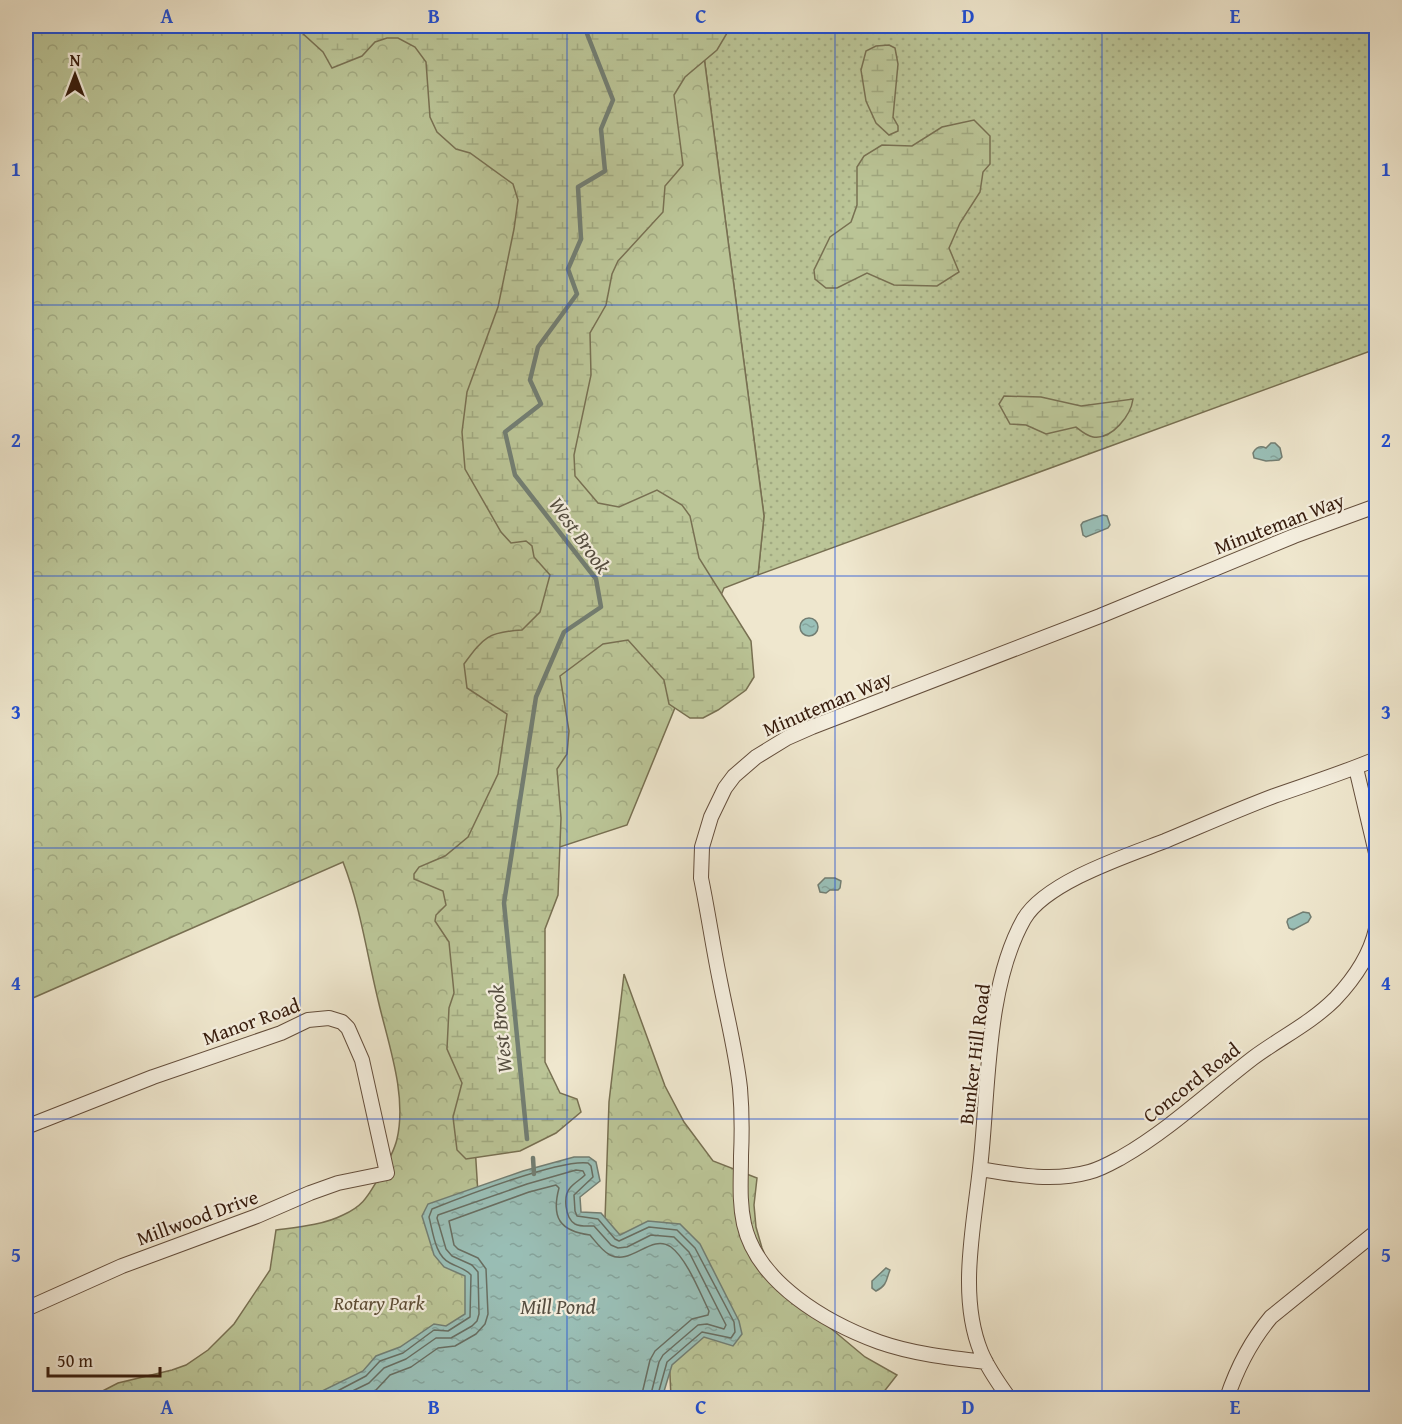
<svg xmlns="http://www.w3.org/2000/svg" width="1402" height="1424" font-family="'Gentium Book Plus',serif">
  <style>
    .grass { fill: url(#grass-dots); stroke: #787052; stroke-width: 1.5 }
    .forest { fill: url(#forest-crowns); stroke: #787052; stroke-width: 1.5 }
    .wetland { fill: url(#wetland-marsh); stroke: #787052; stroke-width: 1.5 }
    .water { fill: url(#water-ripples); stroke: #727e73; stroke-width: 1.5 }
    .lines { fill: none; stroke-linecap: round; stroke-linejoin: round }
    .shore { stroke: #686e62; stroke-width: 1.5 }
    .stream { stroke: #727e73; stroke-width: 4.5 }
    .minor-casing { stroke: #644e3c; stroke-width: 16 }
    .minor { stroke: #f5efdf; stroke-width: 14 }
    .grid { fill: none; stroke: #1d4ed8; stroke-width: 1.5; stroke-opacity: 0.55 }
    .labels { text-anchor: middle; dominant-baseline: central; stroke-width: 4.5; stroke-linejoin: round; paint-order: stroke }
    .street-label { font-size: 20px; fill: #361b0c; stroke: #f5efdf }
    .park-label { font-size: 20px; font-style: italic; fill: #5e4e36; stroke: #f5efdf }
    .water-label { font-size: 21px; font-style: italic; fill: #544d40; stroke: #f5efdf }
    .neatline { fill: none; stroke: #1d4ed8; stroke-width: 2 }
    .grid-label { font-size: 20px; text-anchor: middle; font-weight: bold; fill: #1d4ed8 }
  </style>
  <defs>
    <pattern id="grass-dots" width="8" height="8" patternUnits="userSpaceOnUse" patternTransform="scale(1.5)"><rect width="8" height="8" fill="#bbc597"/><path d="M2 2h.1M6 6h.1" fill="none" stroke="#a1a981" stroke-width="1.8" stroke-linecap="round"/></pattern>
    <pattern id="forest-crowns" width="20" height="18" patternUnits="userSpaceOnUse" patternTransform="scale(1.5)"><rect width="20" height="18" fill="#bbc597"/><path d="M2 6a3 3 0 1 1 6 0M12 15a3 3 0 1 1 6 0" fill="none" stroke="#a1a981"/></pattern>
    <pattern id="wetland-marsh" width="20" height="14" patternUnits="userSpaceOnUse" patternTransform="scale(1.5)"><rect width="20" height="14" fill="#bbc597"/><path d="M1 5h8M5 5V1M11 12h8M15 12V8" fill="none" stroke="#a1a981"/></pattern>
    <pattern id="water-ripples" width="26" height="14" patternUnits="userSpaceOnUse" patternTransform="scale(1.5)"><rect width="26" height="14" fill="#9ac0b8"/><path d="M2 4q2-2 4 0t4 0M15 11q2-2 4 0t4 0" fill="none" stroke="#85a49d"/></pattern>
  </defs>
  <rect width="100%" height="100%" fill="#efe7ce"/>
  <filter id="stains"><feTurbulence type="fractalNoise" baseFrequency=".00333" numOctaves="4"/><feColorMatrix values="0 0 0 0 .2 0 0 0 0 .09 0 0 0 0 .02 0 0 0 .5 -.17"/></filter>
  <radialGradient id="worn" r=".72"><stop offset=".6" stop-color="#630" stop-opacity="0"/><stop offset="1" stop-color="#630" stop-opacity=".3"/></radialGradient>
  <!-- grass -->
  <path class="grass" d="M700 26H1376V349L758 575 764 516Z"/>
  <!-- forest -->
  <path class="forest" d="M26 26H700L764 516 758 575 724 588 627 825 523 859 468 1033 482 1258 481 1311 410 1398H89L118 1383 172 1370 186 1365 208 1350 234 1324 270 1270 276 1230C299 1227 323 1225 343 1215 365 1205 368 1195 380 1176 387 1164 394 1152 397 1139 407 1096 389 1046 379 1004 367 956 361 908 343 862L26 1001Z
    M624 974 665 1086 684 1122 713 1161 757 1178 754 1205 756 1227 762 1248 768 1262 791 1295 865 1357 897 1375 879 1398H671L665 1263 596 1233 605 1219 609 1102Z"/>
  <!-- wetland -->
  <path class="wetland" d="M299 26H736L727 33 717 50 685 77 674 95 683 165 665 186 663 212 618 261 612 274 606 305 590 333 591 375 574 455 575 476 598 503 619 507 657 490 682 505 690 516 699 558 751 641 754 677 746 690 718 710 703 718H690L669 704 664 680 628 640 603 644 560 676 569 731 567 754 557 769 561 818 558 895 545 929V1062L560 1093 577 1099 581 1112 556 1133 520 1151 466 1159 457 1150 453 1117 462 1083 447 1049 449 1008 454 993 449 942 435 921 436 915 446 905 443 891 414 879V874L419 867 445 856 468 837 498 774 507 714 467 688 464 664C484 637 488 632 522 630L540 612 550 575 534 557 532 546 526 541 511 543 501 532 465 469 462 432 467 392 498 307 514 229 518 200 513 184 470 153 456 149 437 132 430 117 426 62 415 47 398 38H387L375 42 362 56 332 68 323 52 300 31Z
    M889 45 895 48 898 64 893 117 898 126V131L889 135 876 123 866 101 861 70 866 51 876 46Z
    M974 120 990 136V164L983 172 980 192 960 223 949 248 959 272 937 286 894 285 867 273 837 288H826L815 279 814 270 830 237 851 222 857 205V167L864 156 882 145 912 146 942 127Z
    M1004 396 1041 397 1081 406 1133 399C1131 415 1112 440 1093 437 1087 436 1081 431 1076 427L1046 434 1026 425 1010 424 999 404Z"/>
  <!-- water -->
  <path class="water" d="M1271 443H1275L1280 448 1282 457 1279 460 1266 461 1254 458 1253 453C1256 447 1260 445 1266 448Z
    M1103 515 1107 516 1110 525 1108 528 1086 537 1083 535 1081 525 1083 522Z
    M800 627a9 9 0 1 1 18 0a9 9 0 1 1-18 0Z
    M825 878H835L841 881 840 888 838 890H830L826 893 820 892 818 885Z
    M1303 912 1309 913 1311 917 1308 922 1293 930 1289 928 1287 922 1288 919Z
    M574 1157H589L596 1162 600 1181 580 1197 581 1212 601 1213 620 1235 648 1221 680 1224 700 1244 739 1321 742 1334 733 1346 704 1337 672 1365 662 1398H318L320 1392 363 1371 376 1356 400 1347 434 1324 446 1326 465 1314V1276L444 1267 434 1255 422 1216 428 1204 523 1171Z
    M886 1268 890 1270C886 1279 888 1285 876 1291L872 1288V1281Z"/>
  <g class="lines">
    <!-- shore -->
    <path class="shore" d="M324 1398 366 1376 380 1361 403 1353 434 1330 448 1331 470 1317 471 1275C465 1268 457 1267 450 1263 435 1256 433 1232 429 1217L432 1209C462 1197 560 1159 588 1163L591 1166 593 1177 574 1195 575 1211 577 1216 598 1219 615 1239 619 1241 649 1227 677 1230 695 1248 734 1322 735 1332 731 1338 702 1332 667 1362 657 1398
      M338 1398 369 1383 384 1368 406 1359 436 1338H451L472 1326 477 1321 479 1314 478 1272 472 1265 452 1256 446 1249 437 1218 438 1215 527 1184 576 1170 583 1171 585 1175C580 1180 574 1183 570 1188 563 1196 565 1218 575 1224 581 1227 588 1226 594 1226L611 1245 618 1248 627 1247 651 1235 674 1237 689 1252 726 1325 724 1329 707 1324 698 1325 663 1355 659 1362 650 1398
      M358 1398 376 1390 390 1375 411 1367 438 1348 455 1346 476 1334 485 1324 488 1314 486 1269 478 1258 458 1249 454 1245 449 1221 529 1192 556 1185 559 1188C551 1218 560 1231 590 1235 596 1242 602 1251 610 1255 631 1266 651 1233 671 1247 687 1259 700 1293 709 1311L708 1315 692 1319 655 1351 650 1360 641 1398"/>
    <!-- stream -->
    <path class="stream" d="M527 1139 504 903 536 697 564 632 601 607 596 579 515 475 505 432 541 404 530 380 538 347 577 294 568 269 581 239 578 187 605 171 601 129 613 100 584 26
      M533 1158 534 1174"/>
    <defs>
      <path id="minor" d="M1356 768 1376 853
        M26 1127 153 1077 281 1033 308 1020 329 1018 342 1022 348 1028 362 1060 387 1173 338 1183 310 1193 257 1216 122 1266 26 1309
        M980 1169C1016 1175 1053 1182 1089 1172 1101 1169 1111 1163 1122 1157 1169 1130 1210 1091 1253 1058 1280 1038 1311 1023 1335 999 1353 980 1370 956 1376 929
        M986 1362C950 1358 913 1354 879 1342 827 1323 757 1283 744 1224 739 1201 741 1180 741 1156 742 1134 742 1111 740 1088 736 1052 727 1017 720 981 713 947 708 912 701 878L702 847 711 817 725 788 734 776 756 757 787 738 812 727 1100 616 1294 536 1376 506
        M1009 1398C999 1384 988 1369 981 1352 958 1296 974 1226 980 1168 989 1091 985 988 1024 919 1046 882 1126 856 1165 841 1201 826 1237 810 1274 796 1308 784 1343 773 1376 759
        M1227 1398C1237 1368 1250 1342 1271 1317L1376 1232"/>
    </defs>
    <!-- minor casing -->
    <use href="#minor" class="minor-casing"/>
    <!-- minor -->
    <use href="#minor" class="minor"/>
  </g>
  <!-- grid -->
  <path class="grid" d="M300 26V1398M567 26V1398M835 26V1398M1102 26V1398M26 305H1376M26 576H1376M26 848H1376M26 1119H1376"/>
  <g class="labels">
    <!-- street labels -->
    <g class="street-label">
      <text transform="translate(1279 523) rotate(-21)">Minuteman Way</text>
      <text transform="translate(827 703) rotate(-23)">Minuteman Way</text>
      <text transform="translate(251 1021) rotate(-20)">Manor Road</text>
      <text transform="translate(974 1054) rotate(-83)">Bunker Hill Road</text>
      <text transform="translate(1191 1082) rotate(-38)">Concord Road</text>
      <text transform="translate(197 1217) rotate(-20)">Millwood Drive</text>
    </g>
    <!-- park labels -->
    <g class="park-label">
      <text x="379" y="1302">Rotary Park</text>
    </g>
    <!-- water labels -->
    <g class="water-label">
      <text transform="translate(580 535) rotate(54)">West Brook</text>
      <text transform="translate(500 1029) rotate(-96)">West Brook</text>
      <text x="558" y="1306">Mill Pond</text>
    </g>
  </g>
  <!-- margin -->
  <rect width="1402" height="1424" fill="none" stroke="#efe7ce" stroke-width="66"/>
  <!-- north arrow -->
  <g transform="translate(75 75)" stroke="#f5efdf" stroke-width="4.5" paint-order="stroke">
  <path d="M0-4.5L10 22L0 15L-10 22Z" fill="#361b0c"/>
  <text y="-9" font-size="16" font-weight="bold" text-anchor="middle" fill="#361b0c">N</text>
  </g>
  <!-- scale -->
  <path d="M48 1367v9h112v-9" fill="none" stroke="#361b0c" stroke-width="3"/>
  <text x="57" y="1367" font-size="18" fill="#361b0c" stroke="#f5efdf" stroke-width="4.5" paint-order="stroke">50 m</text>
  <rect x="33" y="33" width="1336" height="1358" class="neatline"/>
  <g class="grid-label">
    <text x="167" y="23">A</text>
    <text x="434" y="23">B</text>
    <text x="701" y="23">C</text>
    <text x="968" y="23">D</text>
    <text x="1235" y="23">E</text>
    <text x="16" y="176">1</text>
    <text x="1386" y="176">1</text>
    <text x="16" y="447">2</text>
    <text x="1386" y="447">2</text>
    <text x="16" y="719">3</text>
    <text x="1386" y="719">3</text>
    <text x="16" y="990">4</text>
    <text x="1386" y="990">4</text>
    <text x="16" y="1262">5</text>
    <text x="1386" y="1262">5</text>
    <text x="167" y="1414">A</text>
    <text x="434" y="1414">B</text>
    <text x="701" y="1414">C</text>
    <text x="968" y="1414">D</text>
    <text x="1235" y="1414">E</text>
  </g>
  <rect width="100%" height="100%" filter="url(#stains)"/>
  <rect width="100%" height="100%" fill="url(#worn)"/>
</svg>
